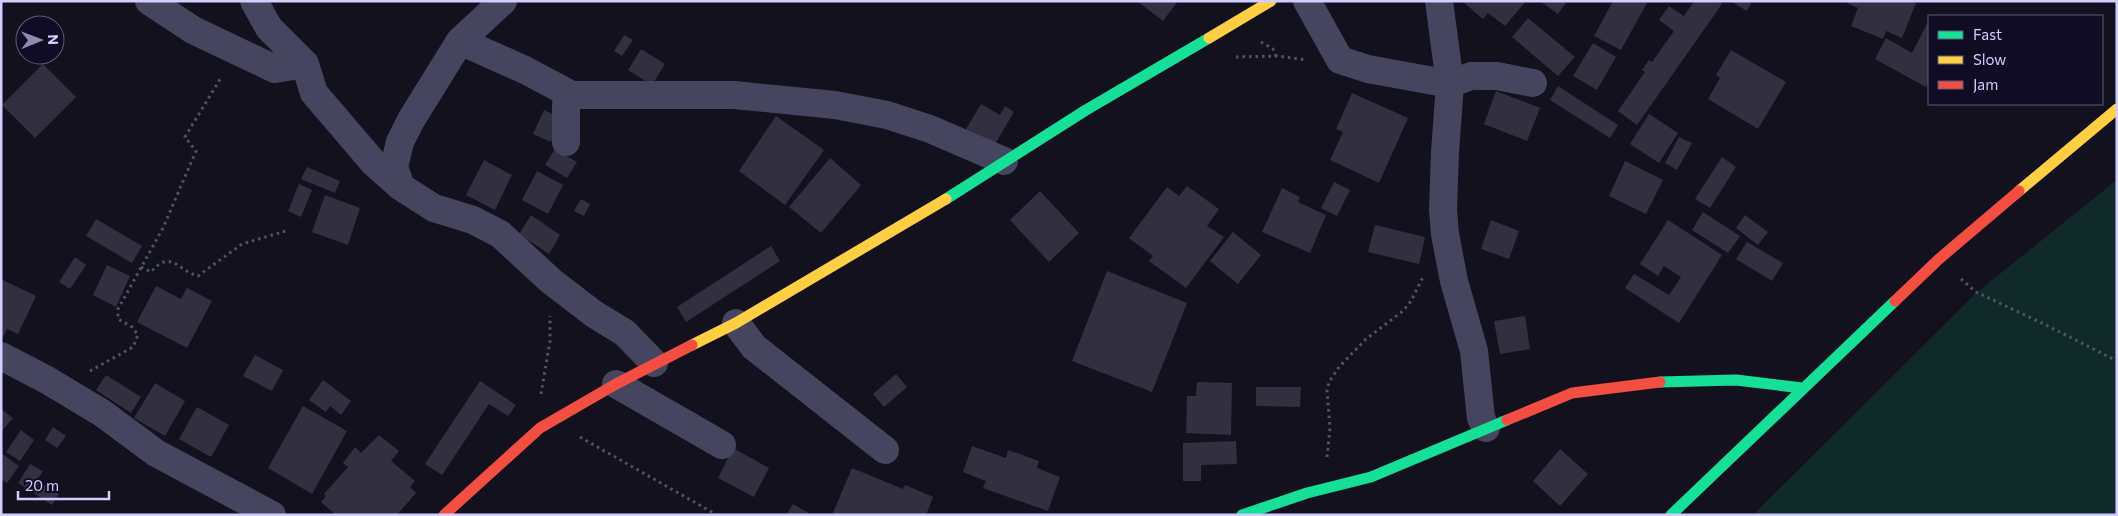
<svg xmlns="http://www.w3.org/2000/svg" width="2118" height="516" font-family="Commissioner,sans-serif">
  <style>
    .green { fill: #102929 }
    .building { fill: #322f40 }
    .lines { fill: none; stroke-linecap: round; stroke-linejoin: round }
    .path { stroke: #475868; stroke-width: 3; stroke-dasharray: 2.5 4; stroke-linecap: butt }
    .street { stroke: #46455f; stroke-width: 28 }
    .fast { stroke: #16e098; stroke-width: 11 }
    .slow { stroke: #ffcf43; stroke-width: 11 }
    .jam { stroke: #f24e42; stroke-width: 11 }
  </style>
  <rect width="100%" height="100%" fill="#14111e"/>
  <!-- green -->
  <path class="green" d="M2117 180V515H1753L1976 293Z"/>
  <!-- building -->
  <path class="building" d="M1137 1H1178L1163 21Z
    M1462 1H1526L1505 26 1488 13 1483 19Z
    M1540 1H1567L1558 14Z
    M1613 1H1648L1621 50 1594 36Z
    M1694 1H1719L1722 4 1637 125 1618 111 1645 72 1642 70 1649 60 1652 62 1674 31 1659 20 1669 6 1684 16Z
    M1730 1H1752L1747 11Z
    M1848 1H1912L1916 3 1902 38 1886 31 1883 39 1851 26 1858 8 1847 3Z
    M1528 18 1575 57 1558 76 1512 37Z
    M1929 20V81L1926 87 1875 59 1886 38 1912 53Z
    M624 35 633 40 622 56 614 51Z
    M1593 43 1616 57 1597 90 1573 76Z
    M641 49 665 64 652 85 628 70Z
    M1731 50 1786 82 1758 129 1708 99 1720 78 1716 75Z
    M43 64 76 97 35 138 2 105Z
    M1558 86 1618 125 1610 138 1550 100Z
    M1496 91 1540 108 1527 141 1484 124Z
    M1352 93 1408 118 1379 183 1330 160 1343 132 1336 129Z
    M981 104 1000 115 1005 106 1014 112 991 151 963 134Z
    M544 110 561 118 551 142 533 134Z
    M1649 114 1678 133 1659 163 1630 144Z
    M776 116 824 150 785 205 739 171Z
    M1679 137 1692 143 1677 170 1665 163Z
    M555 149 577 162 567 178 545 165Z
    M1722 157 1736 167 1710 208 1695 199Z
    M830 158 861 185 821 233 789 207Z
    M484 160 512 175 495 210 466 195Z
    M1625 161 1663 180 1646 214 1609 196Z
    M307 167 340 181 335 193 301 179Z
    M537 171 563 185 548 214 522 200Z
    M1334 182 1350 190 1337 216 1321 208Z
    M299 184 312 190 301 217 288 211Z
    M1187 186 1219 209 1207 226 1224 237 1186 288 1149 261 1153 256 1129 238 1167 187 1179 196Z
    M1282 188 1300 197 1298 202 1326 215 1310 253 1262 232Z
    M1040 191 1079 233 1049 262 1010 220Z
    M325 195 360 208 348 245 312 232Z
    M581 199 590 204 584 216 574 211Z
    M1703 212 1740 236 1728 253 1692 230Z
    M531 215 560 235 549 254 519 234Z
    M1745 215 1768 232 1758 245 1736 228Z
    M96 219 142 246 132 263 86 236Z
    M1491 220 1519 231 1509 259 1481 249Z
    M1668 220 1722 255 1679 323 1625 288 1634 274 1669 295 1681 277 1664 266 1658 276 1640 264Z
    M1375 225 1425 237 1419 264 1368 252Z
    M1233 232 1261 255 1238 284 1210 261Z
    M1747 242 1783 263 1772 281 1736 259Z
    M771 246 780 261 686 322 677 307Z
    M75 257 86 265 70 289 59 282Z
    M107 265 130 276 116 307 93 295Z
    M1107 271 1187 303 1152 392 1072 361Z
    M1 279 36 296 18 334 7 329 1 341Z
    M156 286 181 299 187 288 212 301 187 348 137 322Z
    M1525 316 1530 349 1500 354 1494 321Z
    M255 355 283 370 272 391 243 376Z
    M896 374 907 387 884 407 873 394Z
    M106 375 141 397 131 413 96 390Z
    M323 380 351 401 341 415 330 406 326 412 309 400Z
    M480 381 516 405 508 416 489 404 442 475 425 464Z
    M1197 382 1232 383 1231 435 1186 433 1187 396H1196Z
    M155 383 185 401 165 436 134 418Z
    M1256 387H1301L1300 407 1256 406Z
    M303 406 347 431 312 494 268 468Z
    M197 407 229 425 211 457 179 439Z
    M1 409 13 418 1 432Z
    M53 427 66 436 57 448 45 440Z
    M21 430 34 440 20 461 6 452Z
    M379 435 399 451 391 461 415 481 410 487 416 493 397 515H336L321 502 326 496 324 494 348 467 343 463 355 447 361 453Z
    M1236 441 1237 464 1201 465V481H1183V443Z
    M972 446 1006 458 1008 450 1039 461 1037 468 1060 477 1048 511 983 488 986 481 963 472Z
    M733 448 769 468 754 497 718 478Z
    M1560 449 1588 474 1560 506 1533 481Z
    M1 453 19 466 7 483 1 479Z
    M30 464 43 471 37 480 59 494 52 505 18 483Z
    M852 468 903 489 905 485 933 497 926 515H832Z
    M793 504 812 515H786Z"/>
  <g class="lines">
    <!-- path -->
    <path class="path" d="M1261 42 1273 49 1276 56
      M1236 57 1277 56 1307 60
      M141 267 151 272C171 249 177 270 198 276L242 244 289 230
      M1961 279 1976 292 2044 324 2117 361
      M90 371 133 347 138 335 132 327 118 319V309L163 228 196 151 185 137 222 76
      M541 394 550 341V316
      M580 437 717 515
      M1327 457 1330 428 1327 391 1329 382 1339 367 1366 339 1403 311 1411 301 1423 277"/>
    <!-- street -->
    <path class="street" d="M149 1 193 30 275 69 305 64
      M254 1 269 28 305 64 314 93 373 162 401 187 434 208 473 220 500 234 551 281 594 314 625 333 654 363
      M1307 1 1340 60 1368 69 1450 84 1471 76H1497L1533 83
      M1439 1 1450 84 1445 152 1443 210 1445 234 1454 281 1474 351 1481 418 1486 428
      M460 41 525 70 572 95H734L835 105 887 115 930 129 1004 161
      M566 142V104L572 95
      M401 187 394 167 400 142 411 120 460 41 503 1
      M736 323 754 347 885 450
      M1 356 47 380 102 413 156 453 272 515
      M616 384 722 445"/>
    <!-- fast -->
    <path class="fast" d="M946 199 1086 110 1209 38
      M1660 382 1736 380 1802 388
      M1242 515 1307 493 1371 477 1507 420
      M1671 515 1895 301"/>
    <!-- slow -->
    <path class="slow" d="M1209 38 1271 1
      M2019 191 2117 109
      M692 345 736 323 946 199"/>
    <!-- jam -->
    <path class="jam" d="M1895 301 1939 259 2019 191
      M1507 420 1572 393 1660 382
      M444 515 540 428 616 384 692 345"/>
  </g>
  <!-- border -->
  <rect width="2118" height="516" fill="none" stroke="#d2ceff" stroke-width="5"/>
  <!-- legend -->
  <rect x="1928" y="15" width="175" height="90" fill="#100c23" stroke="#5e5a7b"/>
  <rect x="1938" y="31" width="25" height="8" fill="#16e098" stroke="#5e5a7b"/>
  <text x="1973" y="40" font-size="15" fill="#d2ceff">Fast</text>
  <rect x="1938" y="56" width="25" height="8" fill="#ffcf43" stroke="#5e5a7b"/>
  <text x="1973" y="65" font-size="15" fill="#d2ceff">Slow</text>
  <rect x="1938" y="81" width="25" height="8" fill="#f24e42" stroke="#5e5a7b"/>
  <text x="1973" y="90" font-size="15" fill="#d2ceff">Jam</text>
  <!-- north arrow -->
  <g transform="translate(40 40) rotate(89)"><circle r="24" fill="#100c23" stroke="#5e5a7b"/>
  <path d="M0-4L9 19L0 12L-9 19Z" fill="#908cb0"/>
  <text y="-8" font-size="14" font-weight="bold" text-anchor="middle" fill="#d2ceff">N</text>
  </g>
  <!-- scale -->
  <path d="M18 491v8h91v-8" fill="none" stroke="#d2ceff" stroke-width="2.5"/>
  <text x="25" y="491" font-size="15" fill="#d2ceff" stroke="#100c23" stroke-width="4" paint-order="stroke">20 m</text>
</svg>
